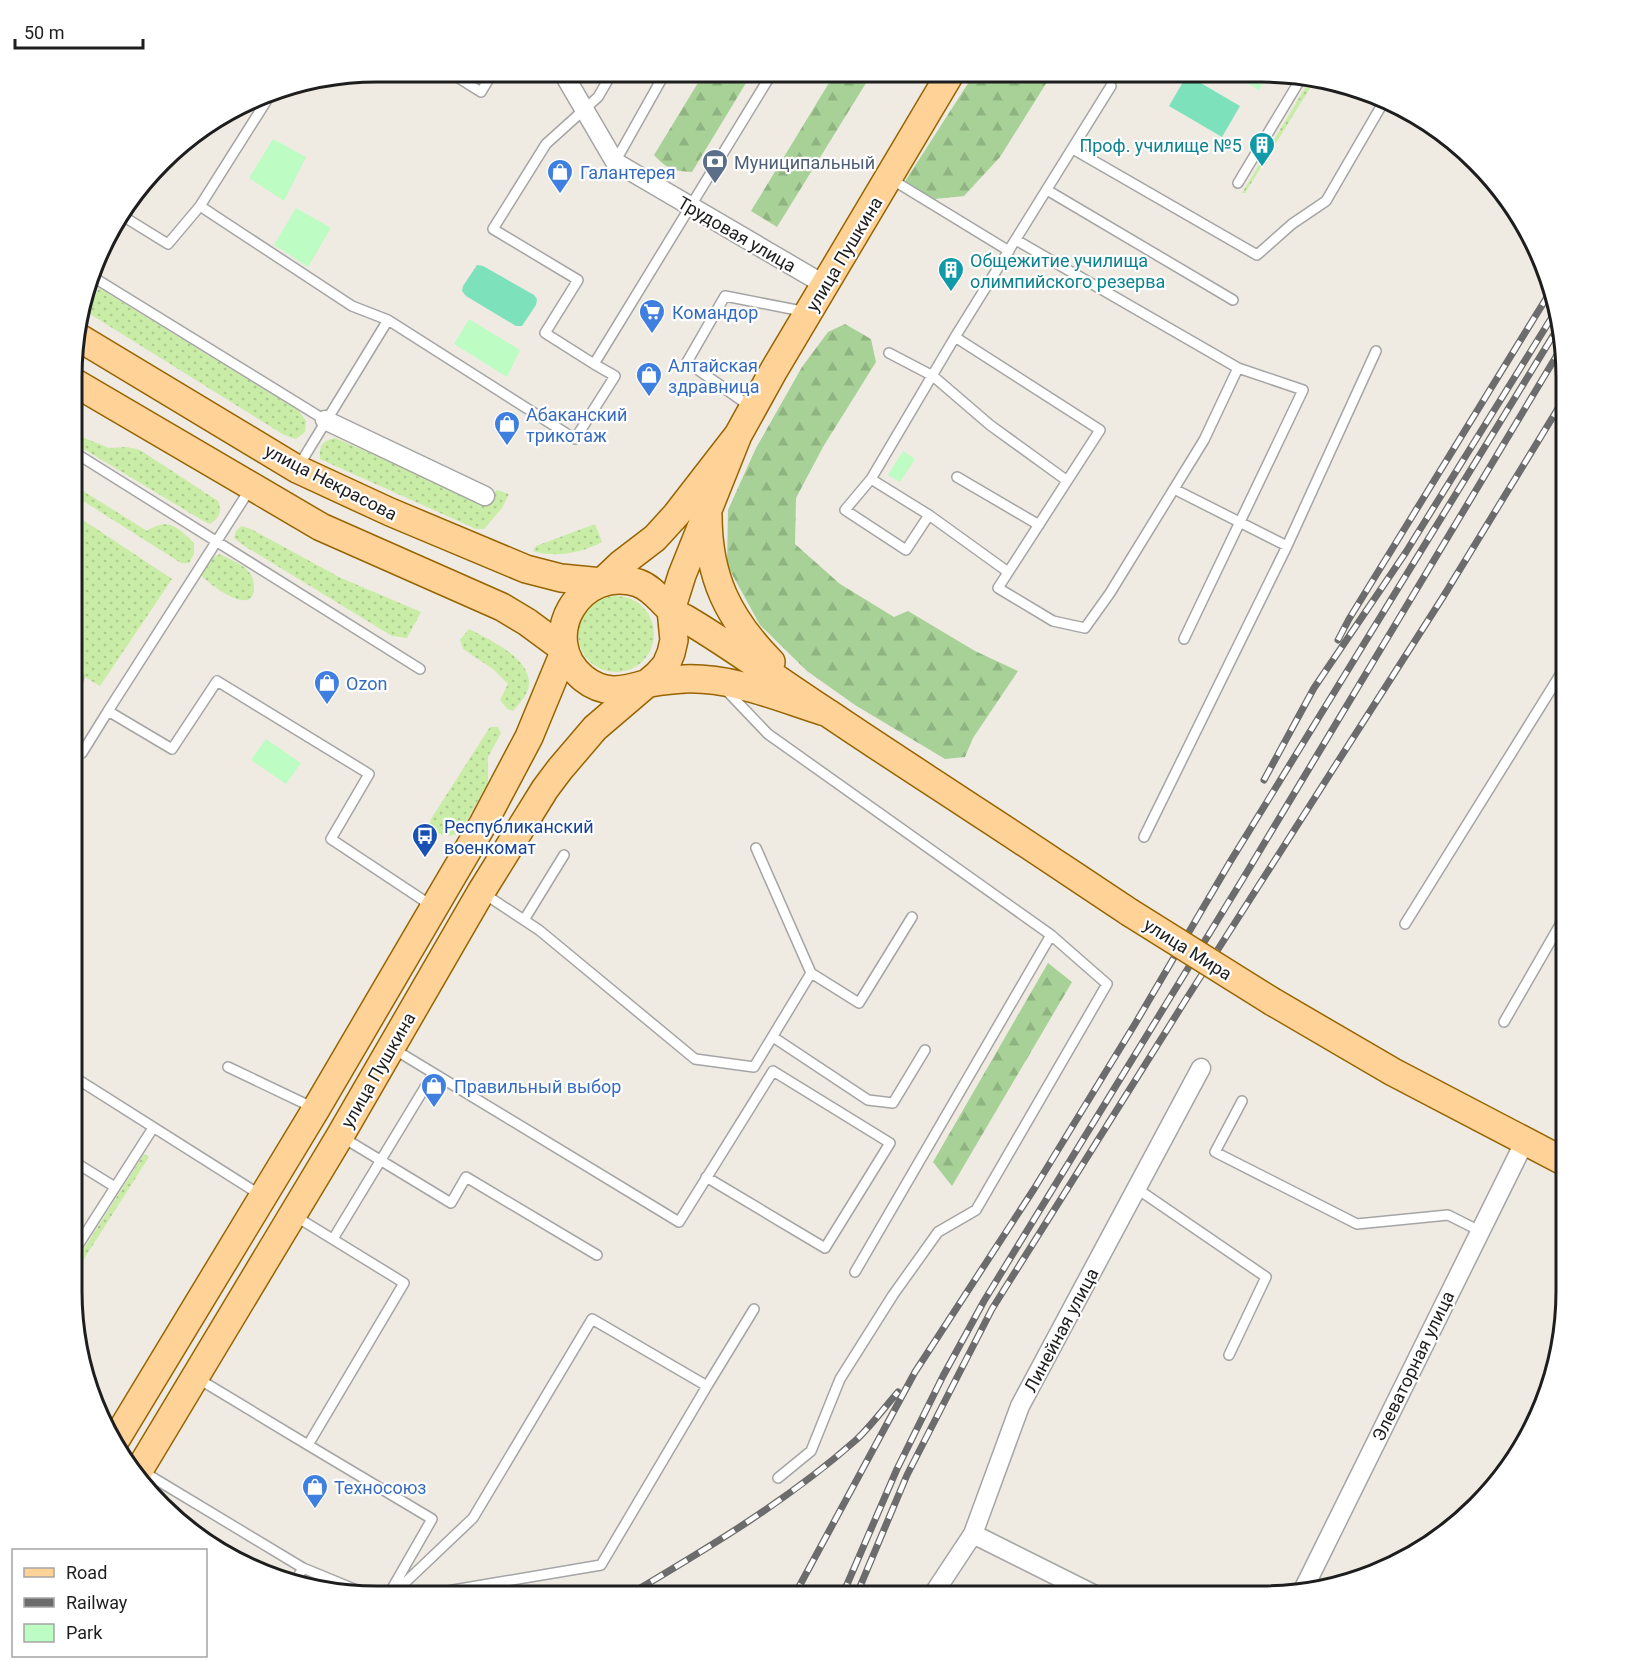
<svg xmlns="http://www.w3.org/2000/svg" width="1638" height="1669" font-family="Roboto,sans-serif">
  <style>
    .grass { fill: url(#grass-dots) }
    .forest { fill: url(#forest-firs) }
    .park { fill: #bdfcc2 }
    .pitch { fill: #7de2bb }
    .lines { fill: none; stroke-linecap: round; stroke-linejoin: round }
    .service-casing { stroke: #a5a5a5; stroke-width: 12 }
    .minor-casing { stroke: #a5a5a5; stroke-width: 21 }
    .primary-casing { stroke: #976400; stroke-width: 30 }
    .service { stroke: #fff; stroke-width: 9 }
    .minor { stroke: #fff; stroke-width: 18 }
    .primary { stroke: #ffd298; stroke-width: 27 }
    .rail-casing { stroke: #6c6c6c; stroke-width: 7 }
    .rail { stroke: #fff; stroke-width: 4.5; stroke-dasharray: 14; stroke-linecap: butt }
    .primary-bridge-casing { stroke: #976400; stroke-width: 30; stroke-linecap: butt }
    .primary-bridge { stroke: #ffd298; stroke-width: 27 }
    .labels { text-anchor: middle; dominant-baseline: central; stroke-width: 4.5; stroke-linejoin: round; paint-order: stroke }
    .culture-label { font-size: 18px; fill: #0d838f; stroke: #fff; text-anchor: end }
    .service-label { font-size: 18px; fill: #4e5e75; stroke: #fff; text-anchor: start }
    .shop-label { font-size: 18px; fill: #366cbe; stroke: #fff; text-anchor: start }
    .street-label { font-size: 18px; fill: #1e1e1e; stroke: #fff }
    .transit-label { font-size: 18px; fill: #164399; stroke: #fff; text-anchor: start }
    .rim { fill: none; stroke: #1e1e1e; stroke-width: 3 }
  </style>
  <defs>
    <pattern id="grass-dots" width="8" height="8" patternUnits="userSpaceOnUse" patternTransform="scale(1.5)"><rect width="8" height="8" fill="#c9eca6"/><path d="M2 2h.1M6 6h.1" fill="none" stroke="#acca8e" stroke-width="1.8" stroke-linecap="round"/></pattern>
    <pattern id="forest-firs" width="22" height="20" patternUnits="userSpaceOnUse" patternTransform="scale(1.5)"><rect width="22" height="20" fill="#a7d196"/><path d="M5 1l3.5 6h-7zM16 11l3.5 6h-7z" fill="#8fb381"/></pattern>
  </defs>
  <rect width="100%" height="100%" fill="#efebe3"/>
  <!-- grass -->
  <path class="grass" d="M1311 78 1315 80 1245 193H1242Z
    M99 288 299 411 306 421 305 432 296 439 284 435 85 311Z
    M77 435 109 448 127 447 140 450 218 501C222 512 220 517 210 524L200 519 77 445Z
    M335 438 483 502 497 490 509 494 502 508 484 529H476L320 459C319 445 322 441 335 438Z
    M77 487 147 531C168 517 177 527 194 543V554L189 563H181L77 497Z
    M77 516 172 579 100 686 85 677 79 659 76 657Z
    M595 524 602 542C582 553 554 558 533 551L536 546Z
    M241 526 251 529 341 578 421 612 407 638 392 636 243 545 234 538 236 531Z
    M220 554C229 559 242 564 248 571 253 576 254 582 254 589 253 618 207 583 200 574L212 558Z
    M578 634a38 38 0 1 1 76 0a38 38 0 1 1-76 0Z
    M469 629C488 639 529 657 529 683 529 694 519 704 513 711L507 709 500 700 508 684 493 669 463 649 460 640Z
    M490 727H498L501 733 488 757V782L460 833C448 838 439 835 429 827L431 819Z
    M144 1154 149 1157 73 1276V1266Z"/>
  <!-- forest -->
  <path class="forest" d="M704 73H752L692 172C674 171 667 169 654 155Z
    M835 73 871 75 777 227 751 211Z
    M974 74H1052L1000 157 964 196 935 199 904 183Z
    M845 324 871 339 876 362 823 447 796 498 795 544 840 584 894 617 908 611 975 651 1018 671 973 738 965 757 945 759 855 705 807 671 760 625 727 565 728 510 756 448 802 367 828 332Z
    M76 657 78 659 85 677 76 706Z
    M1048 963 1072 982 952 1186 933 1162Z"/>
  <!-- park -->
  <path class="park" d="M1232 74H1261L1266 77 1259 90Z
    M273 139 306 157 284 201 249 178Z
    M296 208 331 228 308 267 274 245Z
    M469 319 520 350 507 377 454 344Z
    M903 451 915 459 900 482 888 475Z
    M266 739 301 763 286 784 251 760Z"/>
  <!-- pitch -->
  <path class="pitch" d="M1187 75 1240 106 1222 137 1169 106Z
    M477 265 483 266 534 295 537 299 536 305 522 326H516L466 296 462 291 463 286Z"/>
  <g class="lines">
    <defs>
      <path id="service" d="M449 72 481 92 493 72
        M923 74 941 85
        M272 92 200 206 352 306 388 320 298 467
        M1073 149 1257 255 1292 224 1326 201 1383 103
        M615 162 665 73
        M891 179 1009 251
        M1238 183 1303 75
        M1047 190 1233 300
        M121 215 168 244 200 206
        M93 277 325 420
        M388 320 575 439 615 376 594 364 772 73
        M955 337 1100 430 998 588 1053 621 1085 628 1110 593 1204 440 1238 368 1016 240
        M889 353 933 376 990 425 1066 480
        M594 364 545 333 578 280 493 229 546 144 598 97 612 73
        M751 407 687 362 725 296 807 312
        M77 454 420 669
        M957 477 1039 525
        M871 479 929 515 1008 572
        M250 489 108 711 172 749 217 681 369 774 331 839 432 906
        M1174 489 1287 546
        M929 515 906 550 845 510 871 479 955 337 1111 86
        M1184 639 1303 390 1238 368
        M725 689 768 734 1051 935 1107 984 976 1210 938 1232 893 1295 840 1379 811 1451 778 1478
        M82 753 108 711
        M1144 837 1287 546 1376 351
        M483 893 539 930 695 1059 754 1067 811 973 756 848
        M524 920 564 855
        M1405 924 1565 667
        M811 973 859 1003 912 917
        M1504 1022 1565 916
        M773 1037 868 1100 893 1103 925 1050
        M392 1048 679 1222 773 1071 890 1143 825 1248 706 1177
        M228 1067 314 1108
        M74 1077 262 1196
        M1242 1101 1215 1152 1357 1224 1448 1215 1480 1231
        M342 1137 451 1203 466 1177 597 1255
        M73 1161 115 1187
        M1136 1188 1266 1277 1229 1355
        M295 1216 404 1283 308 1445 432 1519 389 1594
        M333 1239 433 1074
        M73 1253 153 1128
        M855 1272 1051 935
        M197 1378 308 1445
        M142 1471 303 1568 296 1580
        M303 1568 371 1596
        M391 1596 473 1518 592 1319 707 1386 754 1309
        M418 1596 601 1565 707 1386"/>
      <path id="minor" d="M563 73 615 162 825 285
        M325 420 485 496
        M973 1534 1097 1596
        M1302 1592 1525 1141
        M932 1596 973 1534 1020 1406 1201 1068"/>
      <path id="primary" d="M78 337 297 469 390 512 526 569 561 578 602 582
        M77 384 321 527 502 607 527 622 565 650
        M708 515C708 577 728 618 771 662
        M602 582 621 564 655 538 676 515 738 435 774 370 950 74
        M825 712C780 698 733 677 684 679 672 680 657 681 645 684 622 691 604 695 583 678 536 638 580 564 638 583 652 588 659 599 669 608 674 613 680 616 686 619 735 648 780 682 828 713 878 747 928 779 978 812 1029 845 1079 879 1129 912
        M1273 1002 1393 1072 1565 1162
        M115 1441 316 1109 483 824 529 737 565 650
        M135 1477 340 1136 481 892 545 789 560 769 595 728 657 675 666 665 671 653 674 640 671 610 682 575 738 435"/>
    </defs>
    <!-- service casing -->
    <use href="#service" class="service-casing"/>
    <!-- minor casing -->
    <use href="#minor" class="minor-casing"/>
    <!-- primary casing -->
    <use href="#primary" class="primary-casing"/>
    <!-- service -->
    <use href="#service" class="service"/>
    <!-- minor -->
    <use href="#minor" class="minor"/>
    <!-- primary -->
    <use href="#primary" class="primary"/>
    <defs>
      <path id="rail" d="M1338 640 1349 619 1552 289
        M1264 780 1314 688 1406 552 1552 317
        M627 1596C706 1549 786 1502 856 1440 871 1426 884 1408 898 1392
        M794 1596 915 1372 1034 1189 1135 1024 1230 862 1559 326
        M842 1596 897 1469 943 1376 984 1301 1244 877 1563 345
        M856 1596 907 1475 992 1309 1185 1001 1443 597 1565 397"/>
    </defs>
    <!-- rail casing -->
    <use href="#rail" class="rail-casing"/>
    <!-- rail -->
    <use href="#rail" class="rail"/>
    <defs>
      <path id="primary-bridge" d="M1129 912 1273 1002"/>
    </defs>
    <!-- primary-bridge casing -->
    <use href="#primary-bridge" class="primary-bridge-casing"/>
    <!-- primary-bridge -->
    <use href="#primary-bridge" class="primary-bridge"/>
  </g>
  <!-- icons -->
  <defs>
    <symbol id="building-pin" viewBox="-11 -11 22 30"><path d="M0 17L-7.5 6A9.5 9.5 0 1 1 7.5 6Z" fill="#0f9aa8" stroke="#fff"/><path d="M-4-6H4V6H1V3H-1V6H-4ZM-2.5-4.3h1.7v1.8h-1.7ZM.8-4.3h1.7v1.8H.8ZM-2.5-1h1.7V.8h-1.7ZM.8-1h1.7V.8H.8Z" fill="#fff"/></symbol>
    <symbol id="bank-pin" viewBox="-11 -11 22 30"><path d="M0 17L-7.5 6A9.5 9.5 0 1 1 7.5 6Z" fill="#5c6f8a" stroke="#fff"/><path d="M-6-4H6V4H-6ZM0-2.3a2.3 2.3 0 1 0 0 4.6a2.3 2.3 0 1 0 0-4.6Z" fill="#fff"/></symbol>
    <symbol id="shop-pin" viewBox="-11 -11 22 30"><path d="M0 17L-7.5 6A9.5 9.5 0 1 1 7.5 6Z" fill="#3f7fe0" stroke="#fff"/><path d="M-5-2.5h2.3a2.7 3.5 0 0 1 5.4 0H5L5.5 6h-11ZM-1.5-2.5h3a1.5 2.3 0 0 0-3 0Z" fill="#fff"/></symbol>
    <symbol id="supermarket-pin" viewBox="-11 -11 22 30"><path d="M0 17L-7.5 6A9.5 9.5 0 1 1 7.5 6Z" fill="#3f7fe0" stroke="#fff"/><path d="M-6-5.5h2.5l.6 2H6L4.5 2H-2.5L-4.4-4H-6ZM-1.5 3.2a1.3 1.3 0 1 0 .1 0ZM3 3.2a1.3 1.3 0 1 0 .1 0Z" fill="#fff"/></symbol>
    <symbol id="bus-pin" viewBox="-11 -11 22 30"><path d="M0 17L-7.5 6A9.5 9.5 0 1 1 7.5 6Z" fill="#1a4fb4" stroke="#fff"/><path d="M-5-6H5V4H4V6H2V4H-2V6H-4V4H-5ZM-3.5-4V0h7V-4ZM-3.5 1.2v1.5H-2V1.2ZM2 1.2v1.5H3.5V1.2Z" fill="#fff"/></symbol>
  </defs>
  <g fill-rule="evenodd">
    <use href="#building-pin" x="1247" y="130" width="30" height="40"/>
    <use href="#bank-pin" x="700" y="147" width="30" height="40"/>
    <use href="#shop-pin" x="545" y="157" width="30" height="40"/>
    <use href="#building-pin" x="936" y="255" width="30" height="40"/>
    <use href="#supermarket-pin" x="637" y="297" width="30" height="40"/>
    <use href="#shop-pin" x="634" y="360" width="30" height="40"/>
    <use href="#shop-pin" x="492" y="409" width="30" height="40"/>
    <use href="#shop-pin" x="312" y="668" width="30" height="40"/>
    <use href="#bus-pin" x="410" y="821" width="30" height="40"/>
    <use href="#shop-pin" x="419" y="1071" width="30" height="40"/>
    <use href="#shop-pin" x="300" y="1472" width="30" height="40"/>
  </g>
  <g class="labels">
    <!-- culture labels -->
    <g class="culture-label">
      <text x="1242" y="145">Проф. училище №5</text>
      <text x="970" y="260" text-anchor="start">Общежитие училища<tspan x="970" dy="21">олимпийского резерва</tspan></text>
    </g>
    <!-- service labels -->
    <g class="service-label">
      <text x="734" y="162">Муниципальный</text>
    </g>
    <!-- shop labels -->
    <g class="shop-label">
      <text x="580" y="172">Галантерея</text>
      <text x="672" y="312">Командор</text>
      <text x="668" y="365">Алтайская<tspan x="668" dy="21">здравница</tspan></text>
      <text x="526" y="414">Абаканский<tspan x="526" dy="21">трикотаж</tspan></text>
      <text x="346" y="683">Ozon</text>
      <text x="454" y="1086">Правильный выбор</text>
      <text x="334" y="1487">Техносоюз</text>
    </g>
    <!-- street labels -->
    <g class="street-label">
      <text transform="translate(737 234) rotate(30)">Трудовая улица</text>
      <text transform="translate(844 254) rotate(-59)">улица Пушкина</text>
      <text transform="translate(331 482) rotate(27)">улица Некрасова</text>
      <text transform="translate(1188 949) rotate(32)">улица Мира</text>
      <text transform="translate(378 1070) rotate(-60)">улица Пушкина</text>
      <text transform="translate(1061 1330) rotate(-62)">Линейная улица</text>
      <text transform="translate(1413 1366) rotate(-64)">Элеваторная улица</text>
    </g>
    <!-- transit labels -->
    <g class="transit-label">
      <text x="444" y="826">Республиканский<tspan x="444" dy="21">военкомат</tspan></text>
    </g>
  </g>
  <!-- crop -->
  <path d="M0 0H1638V1669H0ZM377 82H1261A295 295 0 0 1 1556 377V1291A295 295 0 0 1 1261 1586H377A295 295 0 0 1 82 1291V377A295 295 0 0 1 377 82Z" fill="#fff" fill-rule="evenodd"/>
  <path class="rim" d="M377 82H1261A295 295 0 0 1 1556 377V1291A295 295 0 0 1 1261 1586H377A295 295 0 0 1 82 1291V377A295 295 0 0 1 377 82Z"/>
  <!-- legend -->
  <rect x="12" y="1549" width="195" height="108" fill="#ffffff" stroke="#a5a5a5" stroke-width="1.5"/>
  <rect x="24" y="1568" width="30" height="9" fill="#ffd298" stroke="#a5a5a5" stroke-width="1.5"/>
  <text x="66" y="1579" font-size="18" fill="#1e1e1e">Road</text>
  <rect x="24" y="1598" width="30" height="9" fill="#6c6c6c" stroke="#a5a5a5" stroke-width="1.5"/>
  <text x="66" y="1609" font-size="18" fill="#1e1e1e">Railway</text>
  <rect x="24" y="1624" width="30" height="18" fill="#bdfcc2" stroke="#a5a5a5" stroke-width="1.5"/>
  <text x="66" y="1639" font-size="18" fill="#1e1e1e">Park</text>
  <!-- scale -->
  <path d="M15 39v9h128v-9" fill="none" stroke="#1e1e1e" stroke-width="3"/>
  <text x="24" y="39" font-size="18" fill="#1e1e1e" stroke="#ffffff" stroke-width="4.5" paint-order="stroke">50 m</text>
</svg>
